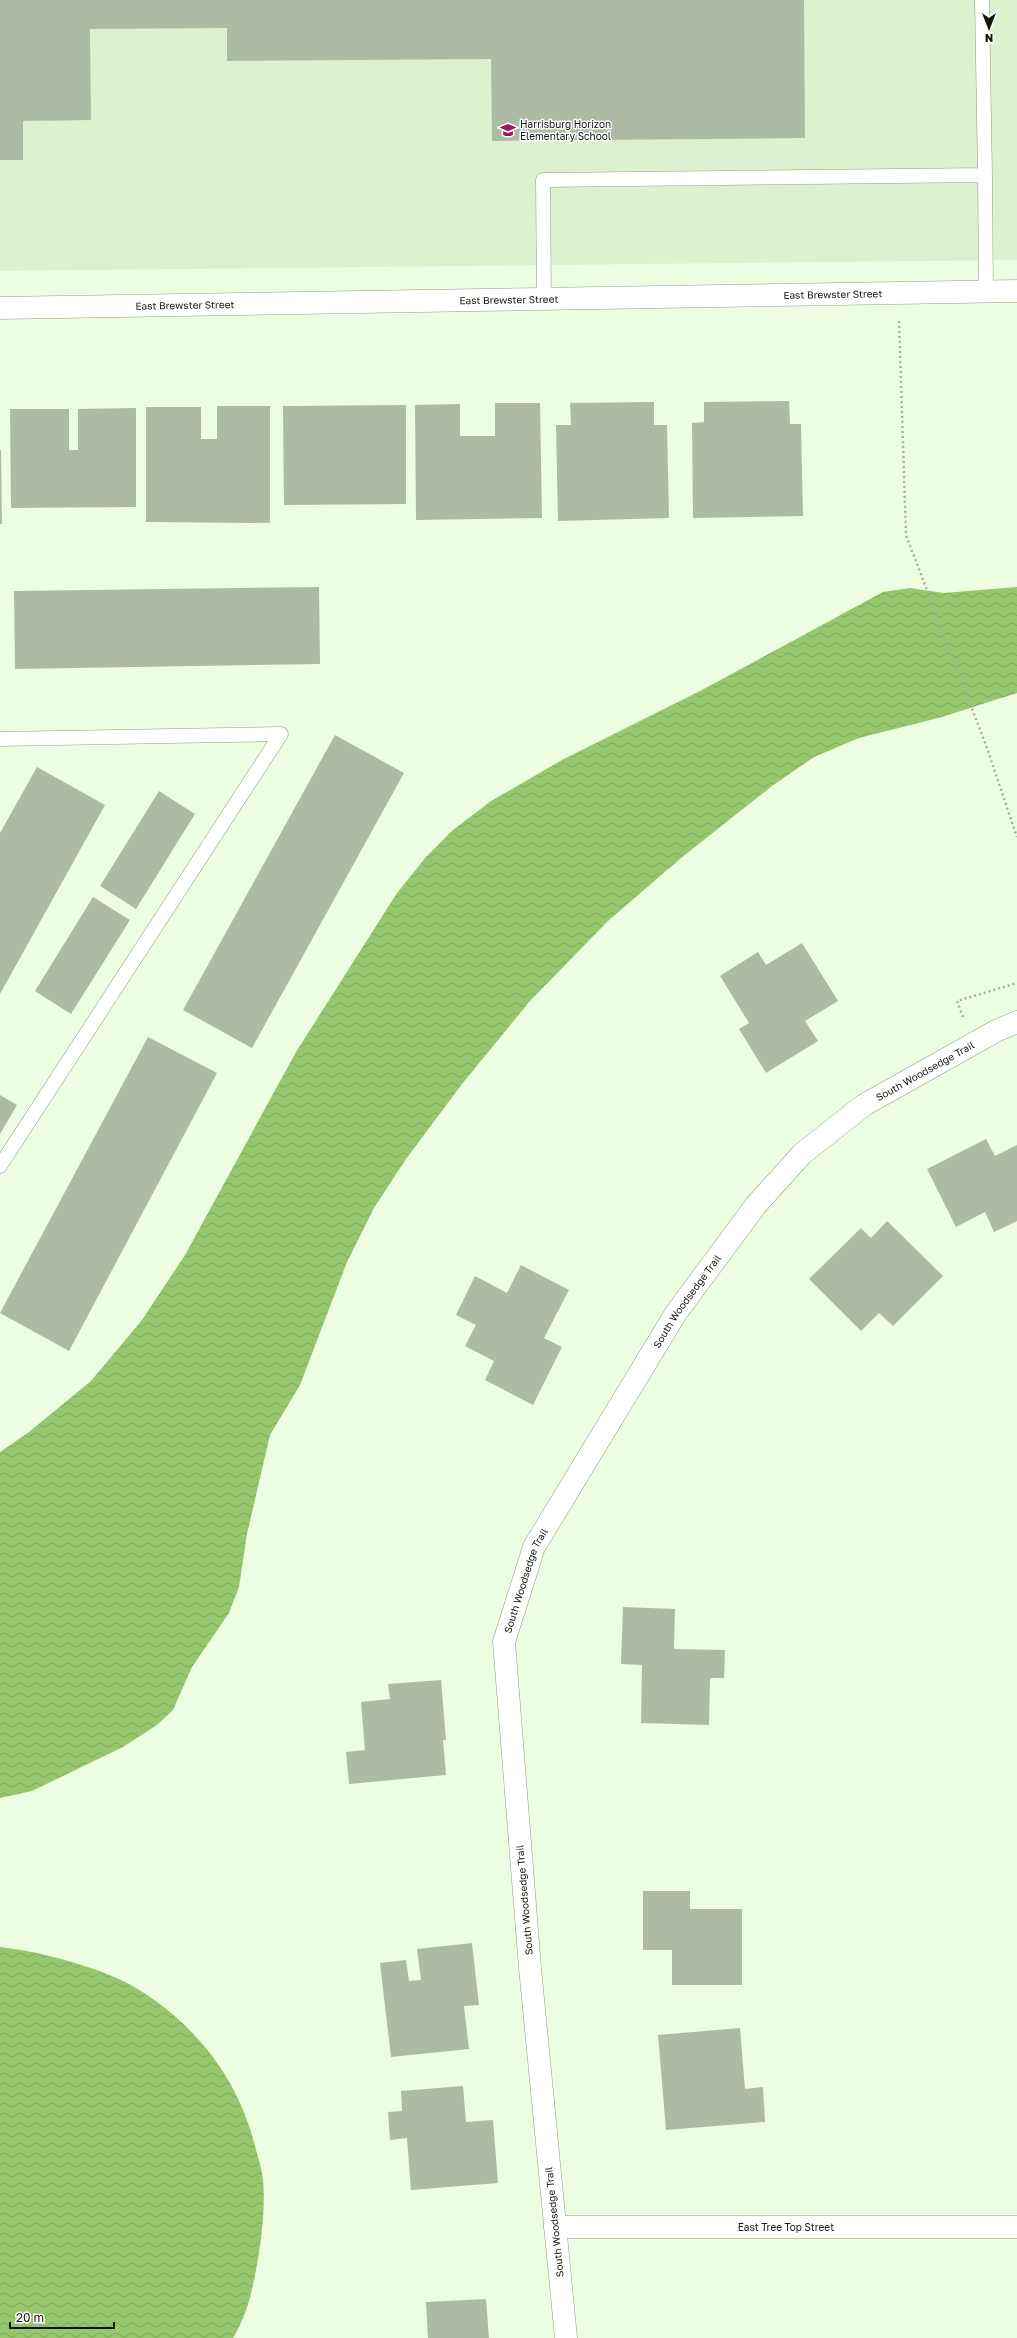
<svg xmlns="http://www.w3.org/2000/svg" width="1017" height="2338" font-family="'Golos Text',sans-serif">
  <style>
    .built { fill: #def1cf }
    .water { fill: url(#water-waves) }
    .building { fill: #adbba2 }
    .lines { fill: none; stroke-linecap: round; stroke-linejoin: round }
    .service-casing { stroke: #8f9d84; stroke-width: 15 }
    .minor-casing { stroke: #8f9d84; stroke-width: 23 }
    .path { stroke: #a6b29c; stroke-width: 2.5; stroke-dasharray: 2 3; stroke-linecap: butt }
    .service { stroke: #fff; stroke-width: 14 }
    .minor { stroke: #fff; stroke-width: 22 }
    .labels { text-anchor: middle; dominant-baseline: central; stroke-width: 3; stroke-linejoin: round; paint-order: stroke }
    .poi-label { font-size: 10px; fill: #12170e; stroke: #fff; text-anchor: start }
    .street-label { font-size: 10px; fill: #12170e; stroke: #fff }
  </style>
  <defs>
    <pattern id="water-waves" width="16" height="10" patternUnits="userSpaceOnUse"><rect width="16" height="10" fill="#96c66d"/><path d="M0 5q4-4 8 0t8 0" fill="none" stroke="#80a95d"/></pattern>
  </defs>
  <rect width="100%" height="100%" fill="#edfde1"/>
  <!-- built -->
  <path class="built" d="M0 0H1017V260L0 271Z"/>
  <!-- water -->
  <path class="water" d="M1017 587V693L942 717 859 738 814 757 772 786 681 858 608 921 530 1001 462 1084 406 1159 374 1208 347 1262 300 1385 270 1435 247 1534 239 1587 229 1613 192 1667 173 1710 157 1725 123 1747 32 1791 0 1798V1452L29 1432 91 1381 142 1320 185 1255 296 1052 397 893 426 857 453 830 491 801 562 760 700 691 883 592 910 588 944 593Z
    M0 1947C39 1951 108 1969 141 1991 199 2028 240 2082 256 2150 259 2160 262 2170 263 2180 265 2201 263 2225 260 2246 255 2277 250 2311 233 2338H0Z"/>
  <!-- building -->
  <path class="building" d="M0 0H804L805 138 492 141 491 59 227 61V28L90 29 91 120 23 121V160H0Z
    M789 401 790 424H801L803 516 693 518 692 423 704 422V402Z
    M654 402V425H667L669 518 558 521 556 425H571L570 403Z
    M495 403H540L542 518 416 520 415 405 460 404V436H495Z
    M406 405V504L284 505 283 406Z
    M217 406H270V523L146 522V407H201V439H217Z
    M136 408V507L11 508 10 409H69V450H78V409Z
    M0 450H1L2 524H0Z
    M319 587 320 664 15 669 14 591Z
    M335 735 404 773 252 1048 183 1010Z
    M37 767 105 805 0 994V833Z
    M159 791 195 814 136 909 100 886Z
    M93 897 130 920 71 1014 35 991Z
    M802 943 838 1001 805 1021 818 1041 766 1073 739 1029 749 1023 720 976 758 952 766 965Z
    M148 1037 217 1073 69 1351 0 1313Z
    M0 1095 17 1105 0 1134Z
    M986 1139 995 1156 1017 1145V1221L994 1232 985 1212 956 1227 927 1169Z
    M887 1221 943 1276 893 1326 879 1313 861 1331 809 1279 861 1228 871 1238Z
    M521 1265 569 1290 544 1338 562 1347 533 1405 485 1380 494 1361 465 1346 476 1325 456 1315 475 1276 507 1293Z
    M623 1607 675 1609 674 1649 725 1650 724 1678H710L709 1725 641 1723 642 1665 621 1664Z
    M441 1680 446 1740H443L446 1775 349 1784 346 1752 365 1750 361 1702 390 1699 388 1684Z
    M643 1891H690V1909H742V1985H672V1950H643Z
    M472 1943 479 2005 464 2006 469 2049 391 2057 380 1963 406 1960 409 1981 421 1980 417 1949Z
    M740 2028 745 2089 763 2087 765 2122 666 2130 658 2035Z
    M463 2086 466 2122 493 2120 498 2183 411 2190 407 2138 390 2140 388 2112 402 2111 401 2091Z
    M486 2299 489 2338H428L426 2302Z"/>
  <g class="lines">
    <defs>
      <path id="service" d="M982 0 985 175
        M544 299 543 180 985 175 986 292
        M0 739 281 734 0 1166"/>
      <g id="minor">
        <path id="s1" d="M0 308 1017 291"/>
        <path id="s2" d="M555 2227H1017"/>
        <path id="s3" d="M566 2338 530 1968 504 1642 534 1547 676 1313 756 1205 802 1154 864 1105 996 1031 1017 1022"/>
      </g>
    </defs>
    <!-- service casing -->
    <use href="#service" class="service-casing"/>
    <!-- minor casing -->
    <use href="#minor" class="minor-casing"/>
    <!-- path -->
    <path class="path" d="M899 321 906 535 987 748 1017 837
      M963 1017 957 1001 1017 983"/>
    <!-- service -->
    <use href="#service" class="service"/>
    <!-- minor -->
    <use href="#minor" class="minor"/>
  </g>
  <!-- icons -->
  <defs>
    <symbol id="school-bare" viewBox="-9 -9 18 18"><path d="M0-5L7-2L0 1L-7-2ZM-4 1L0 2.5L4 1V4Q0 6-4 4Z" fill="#9b1465" stroke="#fff" stroke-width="2.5" paint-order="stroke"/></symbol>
  </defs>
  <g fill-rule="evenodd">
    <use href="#school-bare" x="497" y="119" width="22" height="22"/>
  </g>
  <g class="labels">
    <!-- poi labels -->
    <g class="poi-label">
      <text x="520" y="124">Harrisburg Horizon<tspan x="520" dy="12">Elementary School</tspan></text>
    </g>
    <!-- street labels -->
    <g class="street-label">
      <text stroke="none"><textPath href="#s1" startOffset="833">East Brewster Street</textPath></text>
      <text stroke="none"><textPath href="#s1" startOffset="509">East Brewster Street</textPath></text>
      <text stroke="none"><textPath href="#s1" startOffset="185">East Brewster Street</textPath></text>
      <text stroke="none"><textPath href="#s3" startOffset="1424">South Woodsedge Trail</textPath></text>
      <text stroke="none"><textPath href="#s3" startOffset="1088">South Woodsedge Trail</textPath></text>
      <text stroke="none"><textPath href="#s3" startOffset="764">South Woodsedge Trail</textPath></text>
      <text transform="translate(524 1900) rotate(-95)">South Woodsedge Trail</text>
      <text transform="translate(554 2222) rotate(-96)">South Woodsedge Trail</text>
      <text stroke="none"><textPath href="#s2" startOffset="231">East Tree Top Street</textPath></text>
    </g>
  </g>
  <!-- north arrow -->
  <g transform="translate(989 28) rotate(180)" stroke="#ffffff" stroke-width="3" paint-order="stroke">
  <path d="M0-3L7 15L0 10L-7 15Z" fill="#12170e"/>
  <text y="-6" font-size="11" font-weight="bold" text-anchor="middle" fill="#12170e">N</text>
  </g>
  <!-- scale -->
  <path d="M10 2322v6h104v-6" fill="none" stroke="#12170e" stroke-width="2"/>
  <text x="16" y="2322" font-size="12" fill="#12170e" stroke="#ffffff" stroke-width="3" paint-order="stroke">20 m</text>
</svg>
